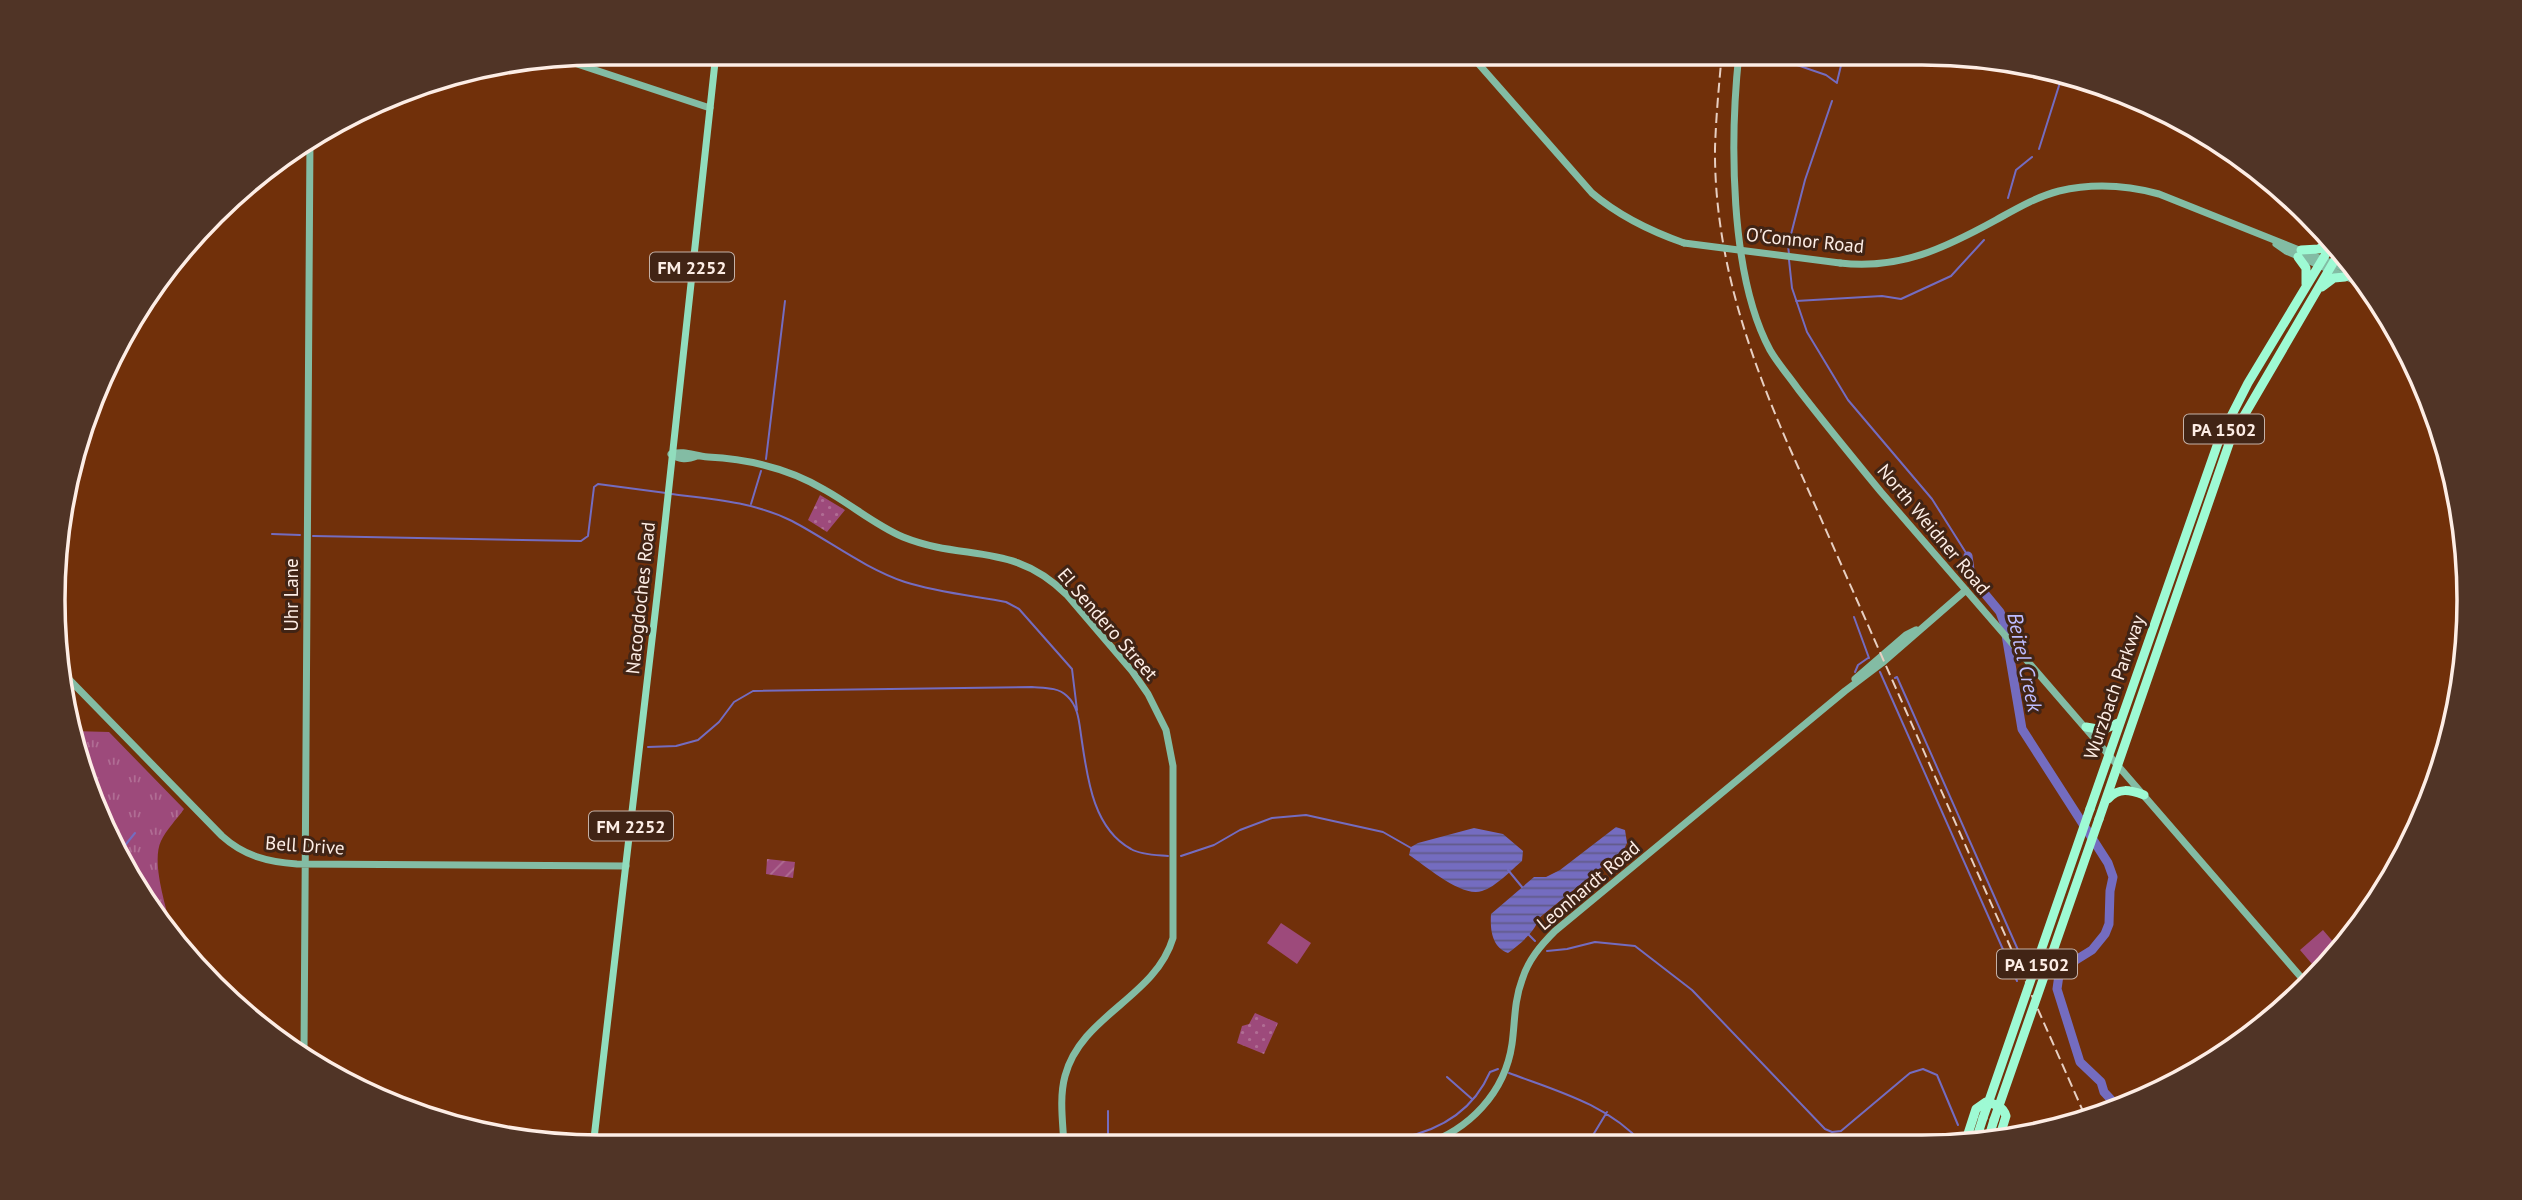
<svg xmlns="http://www.w3.org/2000/svg" width="2522" height="1200" font-family="'PT Sans',sans-serif">
  <style>
    .grass { fill: url(#grass-tufts) }
    .park { fill: url(#park-dots) }
    .garden { fill: url(#garden-furrows) }
    .pitch { fill: #9d4a7b }
    .water { fill: url(#water-rules) }
    .lines { fill: none; stroke-linecap: round; stroke-linejoin: round }
    .stream { stroke: #746cc0; stroke-width: 2 }
    .river { stroke: #746cc0; stroke-width: 9 }
    .secondary { stroke: #83bca4; stroke-width: 7 }
    .primary { stroke: #91ddbd; stroke-width: 7 }
    .highway { stroke: #9efad4; stroke-width: 9 }
    .rail { stroke: #e7cfc2; stroke-width: 2; stroke-dasharray: 10 5; stroke-linecap: butt }
    .secondary-bridge { stroke: #83bca4; stroke-width: 7 }
    .highway-bridge { stroke: #9efad4; stroke-width: 9 }
    .labels { text-anchor: middle; dominant-baseline: central; stroke-width: 6; stroke-linejoin: round; paint-order: stroke }
    .shield { fill: #412415; stroke: #c5b1a7; stroke-width: 2 }
    .shield-label { font-size: 18px; font-weight: bold; fill: #fdede5 }
    .street-label { font-size: 19px; fill: #fdede5; stroke: #412415 }
    .water-label { font-size: 21px; font-style: italic; fill: #bebcff; stroke: #412415 }
    .rim { fill: none; stroke: #fdede5; stroke-width: 3.5 }
  </style>
  <defs>
    <pattern id="grass-tufts" width="24" height="20" patternUnits="userSpaceOnUse" patternTransform="scale(1.75)"><rect width="24" height="20" fill="#9d4a7b"/><path d="M3 7l-1-3M5 7V3M7 7l1-3M15 17l-1-3M17 17v-4M19 17l1-3" fill="none" stroke="#b06d94"/></pattern>
    <pattern id="park-dots" width="8" height="8" patternUnits="userSpaceOnUse" patternTransform="scale(1.75)"><rect width="8" height="8" fill="#9d4a7b"/><path d="M2 2h.1M6 6h.1" fill="none" stroke="#b06d94" stroke-width="1.8" stroke-linecap="round"/></pattern>
    <pattern id="garden-furrows" width="10" height="10" patternUnits="userSpaceOnUse" patternTransform="scale(1.75)"><rect width="10" height="10" fill="#9d4a7b"/><path d="M-1 1l2-2M0 10L10 0M9 11l2-2" fill="none" stroke="#b06d94"/></pattern>
    <pattern id="water-rules" width="6" height="5" patternUnits="userSpaceOnUse" patternTransform="scale(1.75)"><rect width="6" height="5" fill="#746cc0"/><path d="M0 2.5h6" fill="none" stroke="#625b89"/></pattern>
  </defs>
  <rect width="100%" height="100%" fill="#71300a"/>
  <!-- grass -->
  <path class="grass" d="M72 731 109 732 184 809C177 819 166 830 161 841 151 862 166 906 171 928L126 873Z"/>
  <!-- park -->
  <path class="park" d="M820 495 845 510 827 532 808 520Z
    M1255 1013 1278 1023 1264 1054 1237 1043 1242 1026 1249 1024Z"/>
  <!-- garden -->
  <path class="garden" d="M767 859 795 862 793 878 766 874Z"/>
  <!-- pitch -->
  <path class="pitch" d="M1281 923 1311 943 1297 964 1267 943Z
    M2323 930 2335 944 2312 964 2300 950Z"/>
  <!-- water -->
  <path class="water" d="M1616 827 1625 830 1627 843 1624 849 1539 918C1535 932 1520 944 1508 953 1492 947 1490 930 1491 914L1534 877H1546L1560 870Z
    M1474 828 1503 834 1523 851 1522 861C1511 870 1496 887 1482 891 1462 898 1426 866 1409 855L1411 847 1418 843Z"/>
  <g class="lines">
    <!-- stream -->
    <path class="stream" d="M1762 53 1826 75 1837 83
      M1837 82 1844 53
      M2039 149 2063 73
      M2008 198 2016 170 2032 157
      M1789 254 1788 246 1805 180 1832 101
      M1789 260 1792 288 1807 332 1848 400 1932 499 1968 556
      M1796 301 1882 296 1901 299 1951 276 1984 240
      M766 459 785 301
      M671 494C712 499 754 502 792 521 830 541 864 568 905 582 936 592 974 596 1006 602L1019 609 1072 669 1077 710
      M751 504 761 471
      M272 534 300 535
      M313 536 581 541 588 536 594 487 598 484 666 493
      M1854 617 1869 658
      M1855 672 1858 665 1868 658
      M1880 672 2017 981
      M1895 678 1897 677 2026 968 2029 969
      M648 747 676 746 698 740 719 722 734 702 753 691 1032 687C1044 688 1058 687 1067 696 1078 706 1079 721 1081 735 1087 775 1092 828 1131 849 1141 855 1157 855 1168 856
      M118 854 135 833
      M1181 856 1214 845 1240 830 1272 818 1306 815 1383 832 1411 848
      M1508 870 1522 887
      M1528 934 1535 941
      M1547 951 1567 949 1595 942 1635 946 1692 990 1825 1129 1832 1132 1841 1131 1910 1073 1923 1069 1937 1075 1958 1125
      M2048 974 2059 977
      M1509 1073C1557 1091 1607 1104 1643 1144
      M1447 1077 1472 1099
      M1108 1111V1138L1111 1140 1401 1138C1441 1130 1473 1111 1490 1072L1498 1069
      M1832 1135 1834 1143
      M1590 1140 1607 1112"/>
    <!-- river -->
    <path class="river" d="M1968 556 1971 577 2000 612 2004 623 2022 729 2108 863 2113 877 2110 891 2109 924 2105 934 2092 950 2063 968 2059 975 2057 989 2080 1062 2101 1082 2104 1092 2116 1105 2117 1110"/>
    <!-- secondary -->
    <path class="secondary" d="M1469 53 1592 193C1619 216 1650 231 1684 243
      M1739 53C1730 137 1729 274 1770 350 1778 364 1789 376 1798 389 1825 424 1853 458 1881 492L2306 983
      M562 59 710 108
      M2276 244 2286 251 2370 287
      M1840 263C1900 270 1945 248 1996 220 2016 209 2036 197 2059 191 2093 183 2126 185 2159 194L2359 274
      M671 454C685 450 694 456 708 457 748 459 790 469 825 490 852 505 875 525 903 537 965 562 1013 541 1067 595L1132 671 1148 694 1166 730 1173 766V938C1155 998 1081 1015 1065 1076 1059 1098 1063 1123 1064 1146
      M671 454C680 460 687 460 697 456
      M59 669 222 836C244 856 268 862 297 864L626 866
      M1855 679 1906 635 1916 630
      M2454 722 2459 705
      M304 1052 310 137
      M594 1143 636 1147
      M1423 1145C1469 1130 1505 1093 1512 1044 1515 1023 1514 1001 1522 980 1528 960 1541 945 1555 931L1845 691 1882 663 1966 590"/>
    <!-- primary -->
    <path class="primary" d="M593 1147 658 588 716 53"/>
    <!-- highway -->
    <path class="highway" d="M2301 250 2319 249 2330 241
      M2342 253 2343 260 2353 271
      M2298 257 2306 268V284
      M2322 287 2334 278 2345 277
      M2086 727 2103 730 2120 722
      M2108 799C2119 787 2130 790 2144 795
      M2090 809 2219 440 2248 383 2333 242
      M2099 819 2231 438 2340 251
      M1965 1143 1976 1109 1986 1102C1995 1104 2003 1106 2006 1116L1998 1142
      M1975 1143 1983 1118
      M1987 1143 1994 1120"/>
    <!-- rail -->
    <path class="rail" d="M1722 53C1719 84 1716 117 1715 148 1714 255 1749 356 1791 451L2086 1118"/>
    <!-- secondary-bridge -->
    <path class="secondary-bridge" d="M1684 243 1840 263"/>
    <!-- highway-bridge -->
    <path class="highway-bridge" d="M1983 1118 2090 809
      M1994 1120 2099 819"/>
  </g>
  <g class="labels">
    <!-- shield labels -->
    <g class="shield">
      <rect x="650" y="252.5" width="84" height="29" rx="5"/>
      <rect x="2184" y="414.5" width="80" height="29" rx="5"/>
      <rect x="589" y="811.5" width="84" height="29" rx="5"/>
      <rect x="1997" y="949.5" width="80" height="29" rx="5"/>
    </g>
    <g class="shield-label">
      <text x="692" y="267">FM 2252</text>
      <text x="2224" y="429">PA 1502</text>
      <text x="631" y="826">FM 2252</text>
      <text x="2037" y="964">PA 1502</text>
    </g>
    <!-- street labels -->
    <g class="street-label">
      <text transform="translate(1805 240) rotate(6)">O'Connor Road</text>
      <text transform="translate(1934 529) rotate(50)">North Weidner Road</text>
      <text transform="translate(291 595) rotate(-90)">Uhr Lane</text>
      <text transform="translate(640 598) rotate(-84)">Nacogdoches Road</text>
      <text transform="translate(1108 624) rotate(49)">El Sendero Street</text>
      <text transform="translate(2114 687) rotate(-71)">Wurzbach Parkway</text>
      <text transform="translate(305 845) rotate(4)">Bell Drive</text>
      <text transform="translate(1588 885) rotate(-40)">Leonhardt Road</text>
    </g>
    <!-- water labels -->
    <g class="water-label">
      <text transform="translate(2025 662) rotate(78)">Beitel Creek</text>
    </g>
  </g>
  <!-- crop -->
  <path d="M0 0H2522V1200H0ZM600 65H1922A535 535 0 0 1 2457 600V600A535 535 0 0 1 1922 1135H600A535 535 0 0 1 65 600V600A535 535 0 0 1 600 65Z" fill="#503426" fill-rule="evenodd"/>
  <path class="rim" d="M600 65H1922A535 535 0 0 1 2457 600V600A535 535 0 0 1 1922 1135H600A535 535 0 0 1 65 600V600A535 535 0 0 1 600 65Z"/>
</svg>
